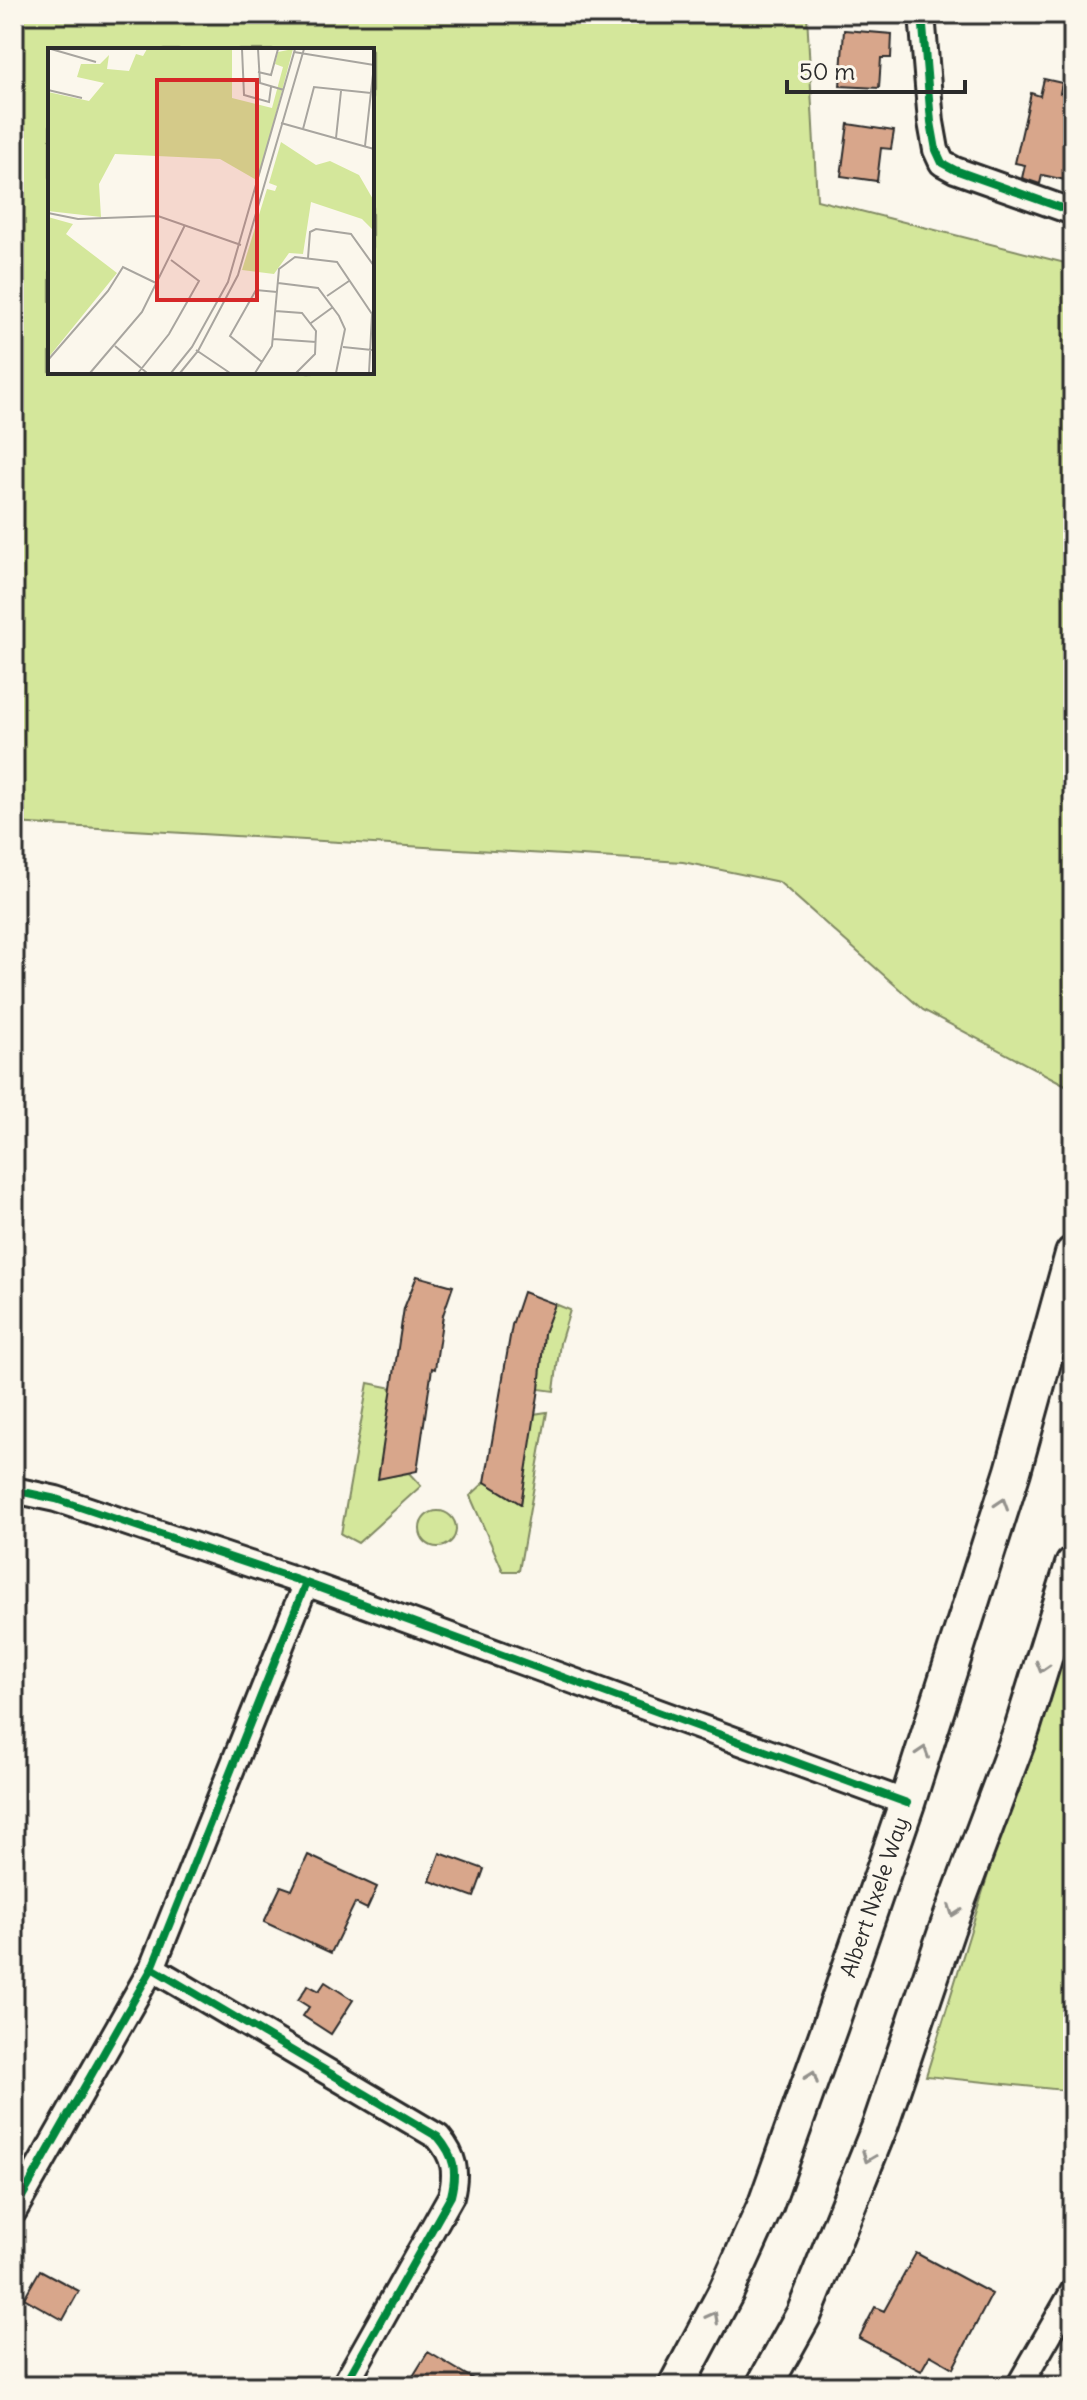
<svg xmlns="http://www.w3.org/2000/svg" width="1087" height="2400" font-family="Delius,sans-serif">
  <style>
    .green { fill: #d4e79b; stroke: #808963; stroke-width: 2; fill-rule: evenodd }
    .building { fill: #d8a68b; stroke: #2b2b2b; stroke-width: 2 }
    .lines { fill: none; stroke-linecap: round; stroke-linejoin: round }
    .street-casing { stroke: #2b2b2b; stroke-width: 30 }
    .secondary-casing { stroke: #2b2b2b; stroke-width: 40 }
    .street { stroke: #fbf7ec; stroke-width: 24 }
    .secondary { stroke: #fbf7ec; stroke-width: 34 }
    .cycleway-casing { stroke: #fbf7ec; stroke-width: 13 }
    .cycleway { stroke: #00873e; stroke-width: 8 }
    .oneway { stroke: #93918c }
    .labels { text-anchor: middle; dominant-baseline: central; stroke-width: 7; stroke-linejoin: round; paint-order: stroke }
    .street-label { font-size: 22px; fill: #2b2b2b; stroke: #fbf7ec }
    .inset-road { fill: none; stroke: #a8a59f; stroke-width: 2 }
    .view { fill: #d62828; fill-opacity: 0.15; stroke: #d62828; stroke-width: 4 }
    .inset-edge { fill: none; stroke: #2b2b2b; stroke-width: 4 }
  </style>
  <rect width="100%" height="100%" fill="#fbf7ec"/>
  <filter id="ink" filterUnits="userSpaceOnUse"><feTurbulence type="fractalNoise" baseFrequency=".0125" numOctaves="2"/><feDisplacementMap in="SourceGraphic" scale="16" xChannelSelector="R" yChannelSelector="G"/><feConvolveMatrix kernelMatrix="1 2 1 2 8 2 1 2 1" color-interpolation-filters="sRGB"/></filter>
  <g filter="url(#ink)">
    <!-- green -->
    <path class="green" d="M14 14H807L817 200 1073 265V1089L923 1010 779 882 683 862 14 823ZM50 50H372V372H50Z
      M555 1304 570 1310 560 1343 554 1391 539 1389 544 1333Z
      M368 1383 393 1388 379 1478 409 1473 421 1486 358 1543 341 1534Z
      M547 1412 519 1571H503L470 1496 485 1482 521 1504 534 1414Z
      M420 1529a18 18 0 1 1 36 0a18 18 0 1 1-36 0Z
      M1073 1598V2091L926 2076Z"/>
    <!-- building -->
    <path class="building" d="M844 30 892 34 891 58H881L879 88 840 86Z
      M1044 79 1062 83 1060 93 1073 96V165L1070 181 1042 175 1040 184 1022 178 1025 165 1015 163 1031 93 1040 96Z
      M848 124 894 131 891 149 881 148 877 181 841 176Z
      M417 1276 453 1286 443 1315 435 1369 432 1368 417 1471 378 1479 404 1308Z
      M523 1292 555 1304 544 1333 539 1389 521 1504 485 1482 512 1325Z
      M440 1853 484 1869 474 1897 430 1881Z
      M308 1855 377 1887 367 1909 355 1903 331 1953 264 1922 281 1886 292 1890Z
      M325 1982 353 2000 331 2034 303 2016 309 2007 298 2000 308 1985 319 1991Z
      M916 2253 992 2294 953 2368 930 2355 921 2371 859 2338 875 2307 884 2311Z
      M40 2270 79 2291 63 2320 24 2298Z
      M428 2352 485 2386H407Z"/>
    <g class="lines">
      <defs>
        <path id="street" d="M922 14 931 122 936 150 942 163 955 170 1073 212
          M14 1490 56 1499 306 1583 907 1803
          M152 1968 438 2137C455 2157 457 2172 451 2196L344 2386
          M14 2211 152 1968 306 1583
          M1019 2386 1073 2292"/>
        <path id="secondary" d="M676 2386 726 2292 766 2204 830 2026 907 1803 1013 1471 1073 1254
          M764 2386 804 2314 880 2126 947 1929 1022 1729 1073 1565"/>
      </defs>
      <!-- street casing -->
      <use href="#street" class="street-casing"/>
      <!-- secondary casing -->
      <use href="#secondary" class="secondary-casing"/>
      <!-- street -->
      <use href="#street" class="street"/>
      <!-- secondary -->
      <use href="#secondary" class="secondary"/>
      <defs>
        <path id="cycleway" d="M922 14 931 122 936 150 942 163 955 170 1073 212
          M14 1490 56 1499 306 1583 907 1803
          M152 1968 438 2137C455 2157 457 2172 451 2196L344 2386
          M14 2211 152 1968 306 1583"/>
      </defs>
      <!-- cycleway casing -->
      <use href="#cycleway" class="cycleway-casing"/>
      <!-- cycleway -->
      <use href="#cycleway" class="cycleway"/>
    </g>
    <!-- one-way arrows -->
    <defs><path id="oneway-chevron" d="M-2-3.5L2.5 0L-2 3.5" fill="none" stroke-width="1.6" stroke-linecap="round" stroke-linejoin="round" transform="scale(2)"/></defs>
    <g class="oneway">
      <use href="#oneway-chevron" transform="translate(1002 1504) rotate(-72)"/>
      <use href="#oneway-chevron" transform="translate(1042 1667) rotate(107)"/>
      <use href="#oneway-chevron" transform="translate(923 1752) rotate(-72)"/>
      <use href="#oneway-chevron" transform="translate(954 1911) rotate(110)"/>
      <use href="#oneway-chevron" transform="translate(812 2077) rotate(-70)"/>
      <use href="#oneway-chevron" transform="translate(868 2157) rotate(111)"/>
      <use href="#oneway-chevron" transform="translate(713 2317) rotate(-62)"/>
    </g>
  </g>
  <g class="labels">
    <!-- street labels -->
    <g class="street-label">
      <text transform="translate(874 1897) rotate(-71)">Albert Nxele Way</text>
    </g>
  </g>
  <!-- overview -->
  <g transform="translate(48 48)">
    <rect width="326" height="326" fill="#fbf7ec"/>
    <path d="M99 1H184V50L224 60 235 19 227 16 230 4 245 1 210 133 172 111 67 106 51 136 53 169 0 163V44L41 53 56 35 29 29 33 16H52L61 7 59 21 81 23 88 6 95 8ZM233 94 268 117 282 113 311 127 326 153V183L314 171 263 154 255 206 241 205 226 226 194 222 219 141 227 143 229 138 221 135ZM0 169 25 176 18 186 69 225 0 310Z" fill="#d4e79b"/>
    <path class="inset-road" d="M3 1 48 14M194 1 196 47 221 54 223 39M210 1 212 35 236 42M246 4 326 17M210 24 223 27 230 1M0 42 34 50M233 75 326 101M255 81 266 39 323 45M288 90 293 43M317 98 326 17M0 165 30 171 110 168 193 197M260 210 262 184 268 181 303 186 326 218M230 235 270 240 291 268 297 281 288 325M279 248 301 233M227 263 254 265 268 283 267 306 248 325M263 275 285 259M225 291 268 294M67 298 99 325M295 299 324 302M148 302 182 325M0 312 60 243 75 219 110 236M214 314 182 288 208 242 229 244M42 325 94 264 137 177M90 325 121 286 151 233 123 212M123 325 144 299 180 234 247 1M132 325 150 303 190 227 256 1M207 325 224 298 231 221 247 209 289 214 324 266 321 325"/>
    <path class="view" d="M109 32H209V252H109Z"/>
    <rect width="326" height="326" class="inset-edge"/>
  </g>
  <!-- margin -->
  <rect width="1087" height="2400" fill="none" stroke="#fbf7ec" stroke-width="48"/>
  <rect x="24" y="24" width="1039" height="2352" fill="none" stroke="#2b2b2b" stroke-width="3" filter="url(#ink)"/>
  <!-- scale -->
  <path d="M787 80v12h178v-12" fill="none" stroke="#2b2b2b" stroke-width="4"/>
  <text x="799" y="80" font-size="24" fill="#2b2b2b" stroke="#fbf7ec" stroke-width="6" paint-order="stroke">50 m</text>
</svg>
